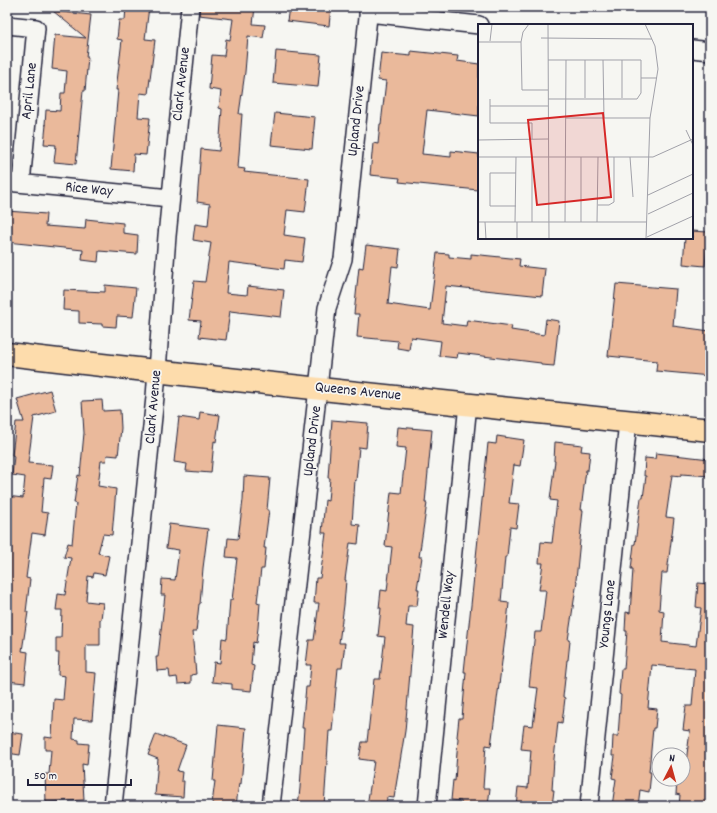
<svg xmlns="http://www.w3.org/2000/svg" width="717" height="813" font-family="Dekko,sans-serif">
  <style>
    .building { fill: #eab99b; stroke: #22223b }
    .lines { fill: none; stroke-linecap: round; stroke-linejoin: round }
    .minor-casing { stroke: #22223b; stroke-width: 20 }
    .major-casing { stroke: #22223b; stroke-width: 25 }
    .minor { stroke: #f6f6f2; stroke-width: 17 }
    .major { stroke: #fddcac; stroke-width: 22 }
    .labels { text-anchor: middle; dominant-baseline: central; stroke-width: 3.5; stroke-linejoin: round; paint-order: stroke }
    .street-label { font-size: 15px; fill: #22223b; stroke: #f6f6f2 }
    .inset-road { fill: none; stroke: #a1a1a9; stroke-width: 1 }
    .view { fill: #d62828; fill-opacity: 0.15; stroke: #d62828; stroke-width: 2 }
    .inset-edge { fill: none; stroke: #22223b; stroke-width: 2 }
  </style>
  <rect width="100%" height="100%" fill="#f6f6f2"/>
  <filter id="ink" filterUnits="userSpaceOnUse"><feTurbulence type="fractalNoise" baseFrequency=".025" numOctaves="2"/><feDisplacementMap in="SourceGraphic" scale="8" xChannelSelector="R" yChannelSelector="G"/><feConvolveMatrix kernelMatrix="1 2 1 2 8 2 1 2 1" color-interpolation-filters="sRGB"/></filter>
  <g filter="url(#ink)">
    <!-- building -->
    <path class="building" d="M126 7H149L145 39 155 40 148 94 140 93 138 117 150 118 146 155 134 154 133 171 111 169 118 90H116L122 40 117 39 119 20H125Z
      M200 7H255L253 24 265 25 263 38 248 36 245 72 239 114H242L238 168 245 169 244 172 309 179 305 212 287 210 284 235 305 238 302 262 285 260 284 269 229 262 226 293 247 295 248 286 284 290 281 317 230 311 226 340 199 337 201 321 189 320 194 281 205 282 211 243 193 240 195 224 208 226 210 204 197 202 201 149 219 151 222 109 219 108 221 91 209 89 212 55 224 56 226 39 230 40 233 19 199 15Z
      M289 7H331L329 26 287 21Z
      M53 11 91 15 86 57H88L85 91H83L76 164 54 162 56 145 44 144 46 125H45L46 110 60 111 61 93H65L67 71 52 69 55 35 86 38Z
      M276 51 321 55 318 87 273 83Z
      M411 51 458 56 457 61 479 64V116L427 110 422 154 451 157V151L479 154 478 190 399 182 400 178 370 175 373 143 378 144 380 124H381L386 81 378 80 381 53 411 56Z
      M275 113 315 117 312 149 271 145Z
      M7 211 46 214 45 226 85 229 86 219 123 223V233L138 235 137 254 99 251 98 262 82 260 83 250 7 242Z
      M692 231 708 232 705 266 683 264 685 238H692Z
      M366 245 400 249 398 267 392 266 388 304 430 310 437 253 449 254V257L471 259V254L520 259 519 266 545 269 542 296 446 286 442 323 466 326 467 320 512 326 511 330 544 335 546 319 559 321 554 366 541 365V363L458 353 457 358 439 356 441 341 411 337 409 350 397 348 398 341 357 337 359 314H354L359 267 363 268Z
      M616 284 676 289 673 326 710 331V376L656 371 657 361 608 356Z
      M105 285 136 288 133 317 117 316 116 327 102 326V324L79 323V311L63 310 64 290 105 292Z
      M50 390 56 411 34 417 28 463 53 465 51 479 44 478 41 512 48 513 45 535 32 533 26 578 30 579 26 612H28L22 651 28 652 25 683 7 681V496L23 498 25 477 12 475 14 456 12 455 16 422H24L17 399Z
      M102 400 103 411 120 410 121 428 118 456 107 455 106 461H101L98 486 116 489 112 535 103 534 98 553 109 556 105 575 94 573 93 577 88 576 86 601 103 603 101 619H100V645H86V672L96 673 92 720 74 719 73 739 79 740V743L89 744 87 765 82 764 84 800 46 802 45 774H49L51 750H45V737L52 738 54 699 63 700 65 676 58 675 59 653H56V638H61L62 610H56L58 594 65 595 71 558 64 557 68 543 72 544 76 503H74L78 475 80 476 84 433 82 401Z
      M200 412 220 415 216 442 214 441 211 473 186 471 187 464 174 462 179 417 199 420Z
      M332 420 368 423 366 448 359 447 356 481 355 480 352 524 360 525 358 544 350 543 345 580H346L344 605 339 643H345L342 668H338L332 731H329L324 806H298L300 788 304 728H302L306 687H309L311 665H306L309 640H314L319 603H314L316 578H320L326 533H322L325 500 328 501 330 478H328Z
      M398 427 432 430 425 503H427L419 557H422L417 589H419L417 606H408L406 626 414 627 405 731 394 798 387 797 386 806H367L374 761 359 759 362 742H367L374 679H380L385 637 378 636 381 608H379L381 590 387 591 392 547 385 546 391 492 401 493 406 448 396 447Z
      M497 436 524 440 520 466 514 465 509 503 519 504 516 528 510 527 507 557H505L501 602 509 603 507 623 491 746 486 745 483 788H490L488 806H461V801L451 800 453 780 455 781 458 738 457 737 459 718H462L466 672H464L486 462 488 443 496 444Z
      M555 442 582 445 581 451 590 452 588 470H586L581 510H583L576 580 577 581 568 640 570 641 568 660H567L563 697 565 698 562 723 558 722 554 759 552 790H554L552 806H516L518 787 528 788 531 750 521 749 524 725 533 726 538 688 529 687 535 632H541L546 590H539L543 563H539L541 542 552 543 557 501 550 500 555 461H554Z
      M656 453 710 459V476L681 474V476L672 475 666 517 674 518 667 573H662L659 610 664 611 662 642 696 646 701 608 696 607 698 583 710 584V793L708 806H679L680 795 676 794 677 779H683V770H685L690 731 683 730 686 706H692L695 669 652 665 648 708 657 709 655 728H653L649 772H651L649 792 640 790 638 806H612L616 779 612 778 615 756H612L613 736H618L621 695 619 694 621 669H624L627 631H625L626 612 630 613 633 569H631L634 544H635L641 498H643L646 476H644L645 458 655 459Z
      M244 476 270 478 267 510H269L264 548H266L264 569H261L257 602 260 603 258 628 256 643 253 642 251 665 254 666 251 691 232 689V684L212 682 214 662 220 663 222 638 227 639 230 600H232L237 558 226 557 228 538 238 539 243 500Z
      M169 524 208 529 203 568 200 604H199L196 632H192L196 674 191 675V683L178 684 177 677 170 678 169 670 157 671 156 657H158L165 595H161L162 579 175 580 179 550 166 548Z
      M218 725 246 728 241 784 239 783 236 806 212 804 215 781H213Z
      M7 732 23 734 20 755 7 753Z
      M156 734 186 745 177 771 182 772 181 781H184L183 797 155 795 158 759 148 755Z"/>
    <g class="lines">
      <defs>
        <path id="minor" d="M368 13 479 25
          M7 25 36 28 21 183
          M692 49 710 51
          M7 182 170 198
          M113 806 155 397 167 236 190 7
          M271 806 327 308 343 259 369 7
          M427 806 468 404
          M589 806 628 421"/>
        <path id="major" d="M7 354C241 382 476 405 710 430"/>
      </defs>
      <!-- minor casing -->
      <use href="#minor" class="minor-casing"/>
      <!-- major casing -->
      <use href="#major" class="major-casing"/>
      <!-- minor -->
      <use href="#minor" class="minor"/>
      <!-- major -->
      <use href="#major" class="major"/>
    </g>
  </g>
  <g class="labels">
    <!-- street labels -->
    <g class="street-label">
      <text transform="translate(182 84) rotate(-84)">Clark Avenue</text>
      <text transform="translate(30 91) rotate(-84)">April Lane</text>
      <text transform="translate(357 121) rotate(-84)">Upland Drive</text>
      <text transform="translate(89 190) rotate(6)">Rice Way</text>
      <text transform="translate(358 392) rotate(6)">Queens Avenue</text>
      <text transform="translate(154 407) rotate(-85)">Clark Avenue</text>
      <text transform="translate(313 441) rotate(-83)">Upland Drive</text>
      <text transform="translate(447 605) rotate(-84)">Wendell Way</text>
      <text transform="translate(608 614) rotate(-84)">Youngs Lane</text>
    </g>
  </g>
  <!-- overview -->
  <g transform="translate(478 24)">
    <rect width="215" height="215" fill="#f6f6f2"/>
    <path class="inset-road" d="M51 0 45 8 43 18 44 66H70M70 0 71 215M167 0 177 22 180 45 172 94 168 215M63 14 174 15M12 17 14 0M0 18H43M70 36H163V69L159 75H70M107 36V74M125 36 126 94M144 36V74M163 54H179M12 75V99H54V115M12 82H70M88 94H172M208 106 215 121M0 116 70 115M0 133H175L215 115M103 133V198M152 133 155 173M38 149H12V182H38M170 171 215 150M120 181H131L136 178V133M170 190 215 169M0 198H169M7 198 8 215M37 198 38 133M39 198V215M54 198V133M87 198 88 36M119 198 120 133M169 213 215 192"/>
    <path class="view" d="M125 89 133 173 59 181 50 96Z"/>
    <rect width="215" height="215" class="inset-edge"/>
  </g>
  <!-- margin -->
  <rect width="717" height="813" fill="none" stroke="#f6f6f2" stroke-width="24"/>
  <rect x="12" y="12" width="693" height="789" fill="none" stroke="#22223b" stroke-width="1.5" filter="url(#ink)"/>
  <!-- north arrow -->
  <g transform="translate(671 767) rotate(6)"><circle r="19" fill="#f6f6f2" stroke="#a1a1a9"/>
  <path d="M0-3L7 15L0 10L-7 15Z" fill="#c8321e"/>
  <text y="-6" font-size="11" font-weight="bold" text-anchor="middle" fill="#22223b">N</text>
  </g>
  <!-- scale -->
  <path d="M28 779v6h103v-6" fill="none" stroke="#22223b" stroke-width="2"/>
  <text x="34" y="779" font-size="12" fill="#22223b" stroke="#f6f6f2" stroke-width="3" paint-order="stroke">50 m</text>
</svg>
